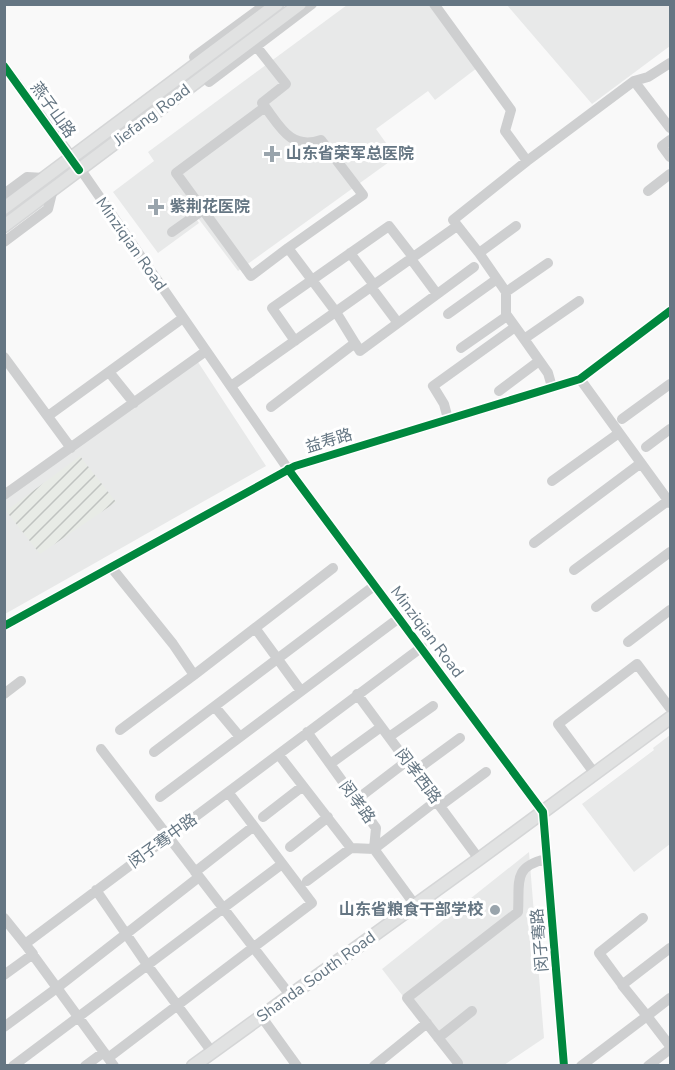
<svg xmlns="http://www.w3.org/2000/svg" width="675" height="1070" font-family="'Nunito Sans','Noto Sans SC',sans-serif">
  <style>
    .built { fill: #e8e9e9 }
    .garden { fill: url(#garden-furrows) }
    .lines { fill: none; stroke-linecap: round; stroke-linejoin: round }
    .major-casing { stroke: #d5d6d7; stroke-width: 15 }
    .minor { stroke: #cecfd0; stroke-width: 10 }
    .major { stroke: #e1e2e2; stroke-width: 12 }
    .cycleway-casing { stroke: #fff; stroke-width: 11 }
    .cycleway { stroke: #00873e; stroke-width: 8 }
    .poi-dot { fill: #99a4ac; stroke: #fff; stroke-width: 2 }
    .labels { text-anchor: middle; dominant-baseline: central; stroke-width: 6; stroke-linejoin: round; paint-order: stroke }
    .street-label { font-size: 16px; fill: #657683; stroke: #fff }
    .poi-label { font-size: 16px; font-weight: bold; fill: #657683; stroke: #fff; text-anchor: start }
  </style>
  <defs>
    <pattern id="garden-furrows" width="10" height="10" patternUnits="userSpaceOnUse" patternTransform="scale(1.5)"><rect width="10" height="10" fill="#e8ebe6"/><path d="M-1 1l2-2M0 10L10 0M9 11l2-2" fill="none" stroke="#c0c3c0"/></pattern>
  </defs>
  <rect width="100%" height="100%" fill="#f9f9f9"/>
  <!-- built -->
  <path class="built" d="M347 5H429L477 68 435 100 428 91 376 129 396 157 238 271 176 189 199 223 158 253 113 192 154 161 148 152Z
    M507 5H670V46L592 104Z
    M196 359 266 466 5 614 4 499Z
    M670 735V844L634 872 582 804 654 750 653 748Z
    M529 852 544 1038 504 1065H456L382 969Z"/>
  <!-- garden -->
  <path class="garden" d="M80 456 116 502 40 554 6 511Z"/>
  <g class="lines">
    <defs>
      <path id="major" d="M4 208 277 4
        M4 226 300 4
        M193 1066 479 859 670 718"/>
    </defs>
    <!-- major casing -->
    <use href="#major" class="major-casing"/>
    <!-- minor -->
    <path class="minor" d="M434 4 511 110 505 131 527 161 634 81 648 77 670 63
      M256 46 286 84 262 103C279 124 289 151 321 140L363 195 288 248
      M194 57 266 4
      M4 66 72 157 288 469 543 812 564 1066
      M634 81 670 128
      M209 82 312 4
      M670 140 662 146 670 157
      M648 191 670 174
      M4 194 27 177 44 178
      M203 210 251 276 288 248 336 312 355 343
      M516 226 479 253 453 220 527 161
      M172 232 203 210 176 173 265 107
      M4 242 48 209 53 189
      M350 253 374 285
      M479 253 506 292 548 263
      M411 259 437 294
      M371 287 398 323
      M506 292V314L524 339 579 301
      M448 314 497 279
      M524 339 548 373 552 387
      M295 341 272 308 389 226 413 257
      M461 348 507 316
      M4 357 71 448
      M109 372 134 403
      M580 379 670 503
      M231 386 457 226
      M499 391 539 361
      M271 407 355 343 360 351 474 267
      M48 416 183 318
      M448 419 444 404 433 386 515 327
      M622 419 670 384
      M646 447 670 429
      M552 481 619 433
      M4 495 206 351
      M534 543 641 463
      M111 567 173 644 194 675 120 730
      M574 570 669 500
      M596 607 670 552
      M4 626 295 466 580 379 670 311
      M628 642 670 610
      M194 675 255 628
      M301 691 255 628 333 568
      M4 694 21 681
      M357 694 479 859
      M215 707 240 737
      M307 732 376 828 374 849 415 905
      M389 737 433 706
      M101 749 290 995
      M154 752 374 586
      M279 755 351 848 374 849 436 801
      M330 764 381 727
      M415 771 460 738
      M595 774 558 724 637 664 670 708
      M160 797 399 618
      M356 800 407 761
      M440 806 486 772
      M263 817 303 786
      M290 847 328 817
      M195 872 254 826
      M307 881 351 848
      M96 890 148 966 212 1052
      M4 918 33 954 4 975
      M58 987 199 877
      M624 987 599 953 643 918
      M670 998 647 1016 670 1046
      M261 1016 297 1066
      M4 1027 61 985
      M438 1038 472 1011
      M108 1058 312 903 228 792
      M458 1063 407 998 518 912C520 882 512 867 546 859
      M13 1066 282 864
      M85 1066 104 1052
      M114 1066 25 944 422 647
      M374 1066 427 1023
      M581 1066 647 1016 622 985 670 948
      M648 1066 670 1049"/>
    <!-- major -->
    <use href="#major" class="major"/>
    <defs>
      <path id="cycleway" d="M4 66 79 170
        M288 469 543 812 564 1066
        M4 626 295 466 580 379 670 311"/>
    </defs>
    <!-- cycleway casing -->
    <use href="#cycleway" class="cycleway-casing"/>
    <!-- cycleway -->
    <use href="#cycleway" class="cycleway"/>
  </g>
  <!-- markers -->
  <g class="poi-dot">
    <path d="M269 145h6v6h6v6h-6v6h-6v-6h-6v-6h6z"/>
    <path d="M153 198h6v6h6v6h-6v6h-6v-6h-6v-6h6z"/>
    <circle cx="495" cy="910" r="6"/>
  </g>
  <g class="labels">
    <!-- street labels -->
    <g class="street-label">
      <text transform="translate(53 110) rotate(54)">燕子山路</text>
      <text transform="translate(152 115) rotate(-37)">Jiefang Road</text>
      <text transform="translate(131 244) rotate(55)">Minziqian Road</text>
      <text transform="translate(329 441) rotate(-17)">益寿路</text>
      <text transform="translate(427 632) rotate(53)">Minziqian Road</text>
      <text transform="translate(418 776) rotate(53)">闵孝西路</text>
      <text transform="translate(357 802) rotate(54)">闵孝路</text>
      <text transform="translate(163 841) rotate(-36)">闵子骞中路</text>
      <text transform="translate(540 940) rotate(-95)">闵子骞路</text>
      <text transform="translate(316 977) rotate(-36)">Shanda South Road</text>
    </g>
    <!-- poi labels -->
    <g class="poi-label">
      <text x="286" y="154">山东省荣军总医院</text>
      <text x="170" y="207">紫荆花医院</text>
      <text x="483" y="910" text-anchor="end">山东省粮食干部学校</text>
    </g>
  </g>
  <!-- border -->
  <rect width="675" height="1070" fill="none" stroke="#657683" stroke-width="12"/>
</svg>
